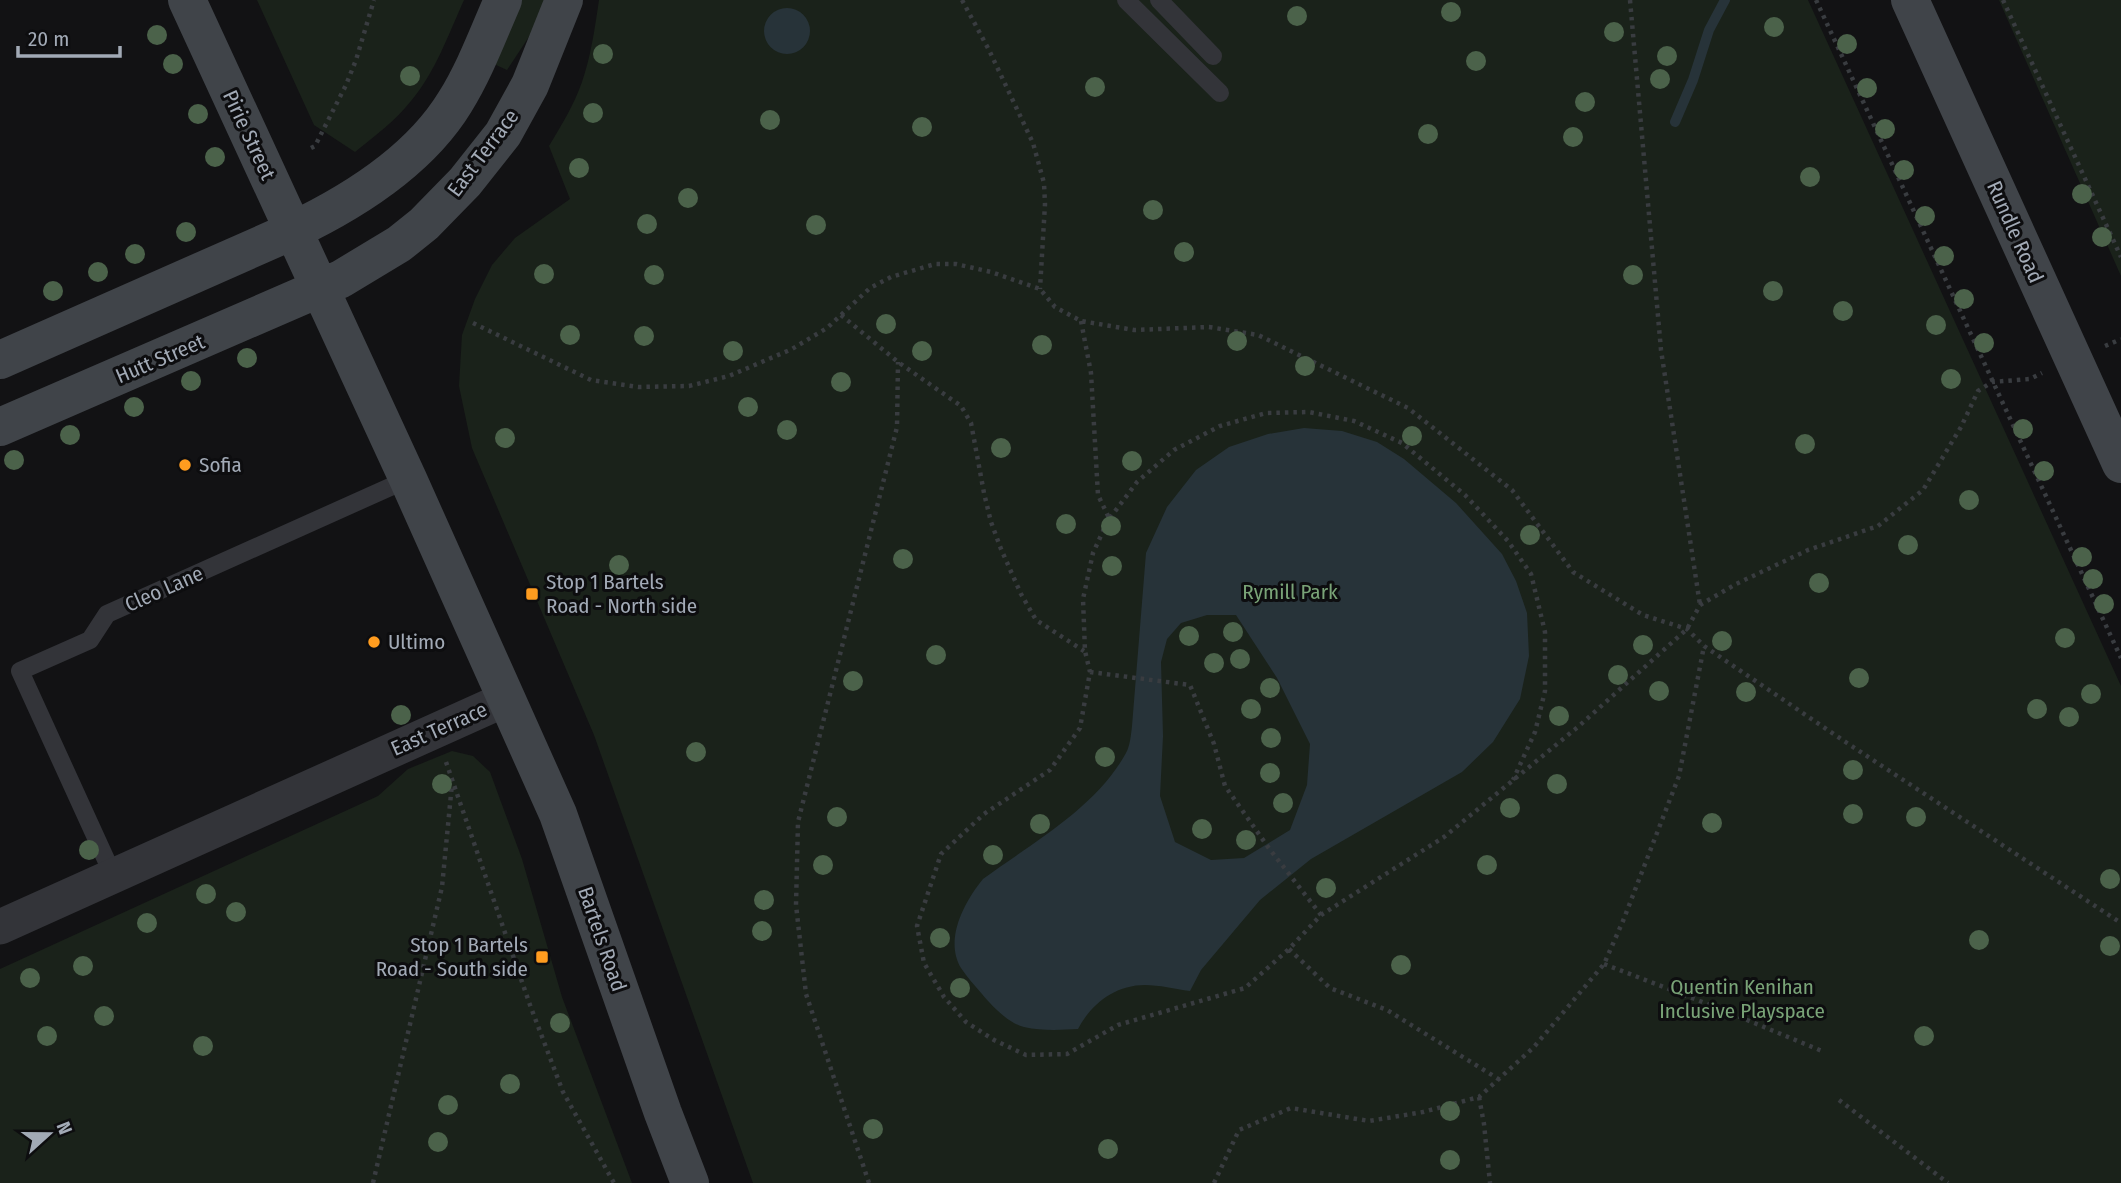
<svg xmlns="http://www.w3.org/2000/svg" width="2121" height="1183" font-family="'Fira Sans Condensed',sans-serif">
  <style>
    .green { fill: #1a221a }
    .water { fill: #273339; fill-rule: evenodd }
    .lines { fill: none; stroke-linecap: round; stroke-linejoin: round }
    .stream { stroke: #273339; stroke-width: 10 }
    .path { stroke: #393c40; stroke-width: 4.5; stroke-dasharray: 3.5 5; stroke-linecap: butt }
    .lane { stroke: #333439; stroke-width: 18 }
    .street { stroke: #333439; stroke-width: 35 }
    .secondary { stroke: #404449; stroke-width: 38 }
    .tree { fill: #4b624a }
    .poi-dot { fill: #ff9c1f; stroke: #0d0d0f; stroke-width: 2.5 }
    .labels { text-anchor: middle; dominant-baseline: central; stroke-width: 6; stroke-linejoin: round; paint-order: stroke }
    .street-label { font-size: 21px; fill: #a2aab6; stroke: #0d0d0f }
    .poi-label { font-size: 21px; fill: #a2aab6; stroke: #0d0d0f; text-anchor: start }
    .park-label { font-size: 21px; fill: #79a377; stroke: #0d0d0f }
  </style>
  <rect width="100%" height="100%" fill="#121214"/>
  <!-- green -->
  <path class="green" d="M257 0H464C449 33 435 73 411 101 395 121 375 136 355 152L314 125Z
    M522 0H545L536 26 507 70 494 64Z
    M599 0H1808L2121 686V1183H753L594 735 472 448 459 386 462 335 475 299 492 265 515 238 570 199 549 146C561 126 574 105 582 82 591 56 595 27 599 0Z
    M1999 0H2121V276Z
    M452 751 473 756 490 772 522 859 562 997 632 1183H0V969L378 796 408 769Z"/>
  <!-- water -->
  <path class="water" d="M764 31a23 23 0 1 1 46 0a23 23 0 1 1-46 0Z
    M1304 428 1342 431 1377 442 1404 459 1456 503 1502 554 1516 581 1527 613 1529 656 1520 699 1493 742 1462 772 1311 859 1260 900 1201 970 1190 991C1175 989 1159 985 1145 985 1115 985 1091 1004 1078 1029 1060 1030 1042 1031 1024 1027 1008 1023 992 1006 982 994 975 986 967 977 961 968 944 940 964 902 983 879 1032 843 1096 808 1126 753 1130 746 1131 735 1132 726L1146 553 1167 507 1196 470 1229 447 1268 434ZM1207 615H1236L1277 678 1310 744 1307 785 1290 830 1244 858 1211 860 1175 842 1160 796 1163 736 1161 662 1167 639 1181 623Z"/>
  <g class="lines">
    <!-- stream -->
    <path class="stream" d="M1675 122 1693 80 1709 30 1725 0"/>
    <!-- path -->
    <path class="path" d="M962 0 989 50 1033 143 1044 183 1045 204 1040 289
      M1630 0 1661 350 1700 605
      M1816 0 2121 658
      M2003 0 2121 257
      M311 148 315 146 346 85 356 60 374 0
      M841 315 898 362 961 406 971 423 984 493 991 522 1001 549 1021 594 1036 620 1084 651
      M1081 321 1091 373 1098 495 1109 518 1093 553 1083 599 1085 651 1090 672 1080 728 1050 770 984 814 941 854 917 926 924 963 944 997 966 1022 994 1040 1026 1055 1067 1054 1118 1025 1245 988 1289 949 1321 915 1444 837 1579 726 1687 629 1700 605 1736 584 1808 550 1878 526 1923 490 1961 427 1978 391 1992 382 2030 379 2042 373
      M473 323 591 380 638 387 689 386 729 376 792 349 827 328 870 288 891 277 935 264H956L991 272 1040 289 1055 307 1081 321 1134 330 1209 327 1258 335 1408 408 1512 490 1573 572 1643 615 1687 629 1704 646 1847 743 2121 923
      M2105 346 2121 339
      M1110 518 1137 482 1174 450 1220 426 1266 413 1309 412 1354 421 1402 443 1465 495 1508 541 1531 574 1545 632V691L1535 732 1513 780
      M1090 672 1190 685 1214 744 1225 786 1268 847 1321 915
      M446 762 530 1005 563 1092 614 1183
      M1289 949 1330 988 1387 1010 1500 1080
      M1604 964 1718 1008 1822 1051
      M1479 1097 1484 1124 1490 1183
      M1839 1100 1948 1183
      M373 1183 442 887 452 784
      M869 1183 806 994 796 905 798 822 897 427 898 362
      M1214 1183 1239 1130 1291 1108 1369 1121 1423 1112 1479 1097 1534 1047 1604 964 1623 921 1679 776 1704 646"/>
    <!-- lane -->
    <path class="lane" d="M1126 0 1220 93
      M1159 0 1213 56
      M113 875 20 671 90 640 107 614 408 479"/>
    <!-- street -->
    <path class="street" d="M0 927 506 699"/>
    <!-- secondary -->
    <path class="secondary" d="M187 0 408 479 558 814 663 1113 690 1183
      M1910 0 2121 464
      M0 360 292 231C353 202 419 161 455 102 475 70 488 34 503 0
      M0 427 341 279 399 244 424 224 465 182 503 134 530 85 564 0"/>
  </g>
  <!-- trees -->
  <g class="tree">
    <circle cx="1451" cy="12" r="10"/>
    <circle cx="1297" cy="16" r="10"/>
    <circle cx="1774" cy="27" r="10"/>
    <circle cx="1614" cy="32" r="10"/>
    <circle cx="157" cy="35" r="10"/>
    <circle cx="1847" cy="44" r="10"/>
    <circle cx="603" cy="54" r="10"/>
    <circle cx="1667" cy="56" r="10"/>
    <circle cx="1476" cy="61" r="10"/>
    <circle cx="173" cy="64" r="10"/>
    <circle cx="410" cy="76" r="10"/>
    <circle cx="1660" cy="79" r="10"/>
    <circle cx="1095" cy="87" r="10"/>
    <circle cx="1867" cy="88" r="10"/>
    <circle cx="1585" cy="102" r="10"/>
    <circle cx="593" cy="113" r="10"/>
    <circle cx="198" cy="114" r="10"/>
    <circle cx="770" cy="120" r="10"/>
    <circle cx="922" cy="127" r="10"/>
    <circle cx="1885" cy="129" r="10"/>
    <circle cx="1428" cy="134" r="10"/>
    <circle cx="1573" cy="137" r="10"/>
    <circle cx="215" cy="157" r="10"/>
    <circle cx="579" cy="168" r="10"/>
    <circle cx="1904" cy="170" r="10"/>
    <circle cx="1810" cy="177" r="10"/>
    <circle cx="2082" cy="194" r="10"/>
    <circle cx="688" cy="198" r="10"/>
    <circle cx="1153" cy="210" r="10"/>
    <circle cx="1925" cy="216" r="10"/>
    <circle cx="647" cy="224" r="10"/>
    <circle cx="816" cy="225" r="10"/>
    <circle cx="186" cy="232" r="10"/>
    <circle cx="2102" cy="237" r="10"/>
    <circle cx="1184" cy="252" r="10"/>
    <circle cx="135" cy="254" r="10"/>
    <circle cx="1944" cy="256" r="10"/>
    <circle cx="98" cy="272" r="10"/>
    <circle cx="544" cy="274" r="10"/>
    <circle cx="654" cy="275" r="10"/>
    <circle cx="1633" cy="275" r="10"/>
    <circle cx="53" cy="291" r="10"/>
    <circle cx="1773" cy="291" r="10"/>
    <circle cx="1964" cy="299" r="10"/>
    <circle cx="1843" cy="311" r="10"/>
    <circle cx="886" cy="324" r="10"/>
    <circle cx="1936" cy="325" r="10"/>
    <circle cx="570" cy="335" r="10"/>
    <circle cx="644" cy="336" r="10"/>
    <circle cx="1237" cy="341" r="10"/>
    <circle cx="1984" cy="343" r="10"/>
    <circle cx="1042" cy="345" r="10"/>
    <circle cx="733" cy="351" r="10"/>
    <circle cx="922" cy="351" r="10"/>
    <circle cx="247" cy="358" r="10"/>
    <circle cx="1305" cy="366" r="10"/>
    <circle cx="1951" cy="379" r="10"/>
    <circle cx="191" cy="381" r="10"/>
    <circle cx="841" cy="382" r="10"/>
    <circle cx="134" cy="407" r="10"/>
    <circle cx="748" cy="407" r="10"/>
    <circle cx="2023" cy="429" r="10"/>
    <circle cx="787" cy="430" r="10"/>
    <circle cx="70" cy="435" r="10"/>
    <circle cx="1412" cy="436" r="10"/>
    <circle cx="505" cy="438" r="10"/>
    <circle cx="1805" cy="444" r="10"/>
    <circle cx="1001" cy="448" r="10"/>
    <circle cx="14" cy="460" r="10"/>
    <circle cx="1132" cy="461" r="10"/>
    <circle cx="2044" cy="471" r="10"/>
    <circle cx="1969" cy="500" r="10"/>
    <circle cx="1066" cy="524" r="10"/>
    <circle cx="1111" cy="526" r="10"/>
    <circle cx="1530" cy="535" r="10"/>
    <circle cx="1908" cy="545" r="10"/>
    <circle cx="2082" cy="557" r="10"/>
    <circle cx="903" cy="559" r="10"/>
    <circle cx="619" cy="565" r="10"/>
    <circle cx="1112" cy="566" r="10"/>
    <circle cx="2093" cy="579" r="10"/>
    <circle cx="1819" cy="583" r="10"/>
    <circle cx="2104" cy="604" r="10"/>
    <circle cx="1233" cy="632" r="10"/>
    <circle cx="1189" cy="636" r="10"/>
    <circle cx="2065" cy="638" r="10"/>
    <circle cx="1722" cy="641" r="10"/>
    <circle cx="1643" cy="645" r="10"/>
    <circle cx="936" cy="655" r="10"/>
    <circle cx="1240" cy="659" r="10"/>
    <circle cx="1214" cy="663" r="10"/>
    <circle cx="1618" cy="675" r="10"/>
    <circle cx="1859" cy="678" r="10"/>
    <circle cx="853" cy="681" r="10"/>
    <circle cx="1270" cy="688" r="10"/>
    <circle cx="1659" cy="691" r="10"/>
    <circle cx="1746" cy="692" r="10"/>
    <circle cx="2091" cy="694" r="10"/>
    <circle cx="1251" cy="709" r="10"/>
    <circle cx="2037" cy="709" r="10"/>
    <circle cx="401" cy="715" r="10"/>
    <circle cx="1559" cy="716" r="10"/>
    <circle cx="2069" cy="717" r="10"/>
    <circle cx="1271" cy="738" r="10"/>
    <circle cx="696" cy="752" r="10"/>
    <circle cx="1105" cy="757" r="10"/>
    <circle cx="1853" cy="770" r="10"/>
    <circle cx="1270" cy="773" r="10"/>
    <circle cx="442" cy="784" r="10"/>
    <circle cx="1557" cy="784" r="10"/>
    <circle cx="1283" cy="803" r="10"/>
    <circle cx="1510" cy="808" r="10"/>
    <circle cx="1853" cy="814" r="10"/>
    <circle cx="837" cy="817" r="10"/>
    <circle cx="1916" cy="817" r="10"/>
    <circle cx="1712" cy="823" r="10"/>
    <circle cx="1040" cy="824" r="10"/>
    <circle cx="1202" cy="829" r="10"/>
    <circle cx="1246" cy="840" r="10"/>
    <circle cx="89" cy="850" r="10"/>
    <circle cx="993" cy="855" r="10"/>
    <circle cx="823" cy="865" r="10"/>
    <circle cx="1487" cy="865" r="10"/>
    <circle cx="2110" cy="879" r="10"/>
    <circle cx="1326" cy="888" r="10"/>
    <circle cx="206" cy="894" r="10"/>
    <circle cx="764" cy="900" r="10"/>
    <circle cx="236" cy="912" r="10"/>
    <circle cx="147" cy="923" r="10"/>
    <circle cx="762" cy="931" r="10"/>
    <circle cx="940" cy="938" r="10"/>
    <circle cx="1979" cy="940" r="10"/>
    <circle cx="2110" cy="946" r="10"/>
    <circle cx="1401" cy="965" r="10"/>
    <circle cx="83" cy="966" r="10"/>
    <circle cx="30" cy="978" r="10"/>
    <circle cx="960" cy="988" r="10"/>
    <circle cx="104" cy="1016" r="10"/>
    <circle cx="560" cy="1023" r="10"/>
    <circle cx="47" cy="1036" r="10"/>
    <circle cx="1924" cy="1036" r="10"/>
    <circle cx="203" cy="1046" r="10"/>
    <circle cx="510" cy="1084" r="10"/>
    <circle cx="448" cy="1105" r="10"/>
    <circle cx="1450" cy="1111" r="10"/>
    <circle cx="873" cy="1129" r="10"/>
    <circle cx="438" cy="1142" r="10"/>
    <circle cx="1108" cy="1149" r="10"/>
    <circle cx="1450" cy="1160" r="10"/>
  </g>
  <!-- markers -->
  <g class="poi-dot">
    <circle cx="185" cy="465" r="7"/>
    <rect x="525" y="587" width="14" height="14" rx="3.5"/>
    <circle cx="374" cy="642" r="7"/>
    <rect x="535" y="950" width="14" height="14" rx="3.5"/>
  </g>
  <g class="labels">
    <!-- street labels -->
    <g class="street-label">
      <text transform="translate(249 135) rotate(65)">Pirie Street</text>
      <text transform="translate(483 153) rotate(-53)">East Terrace</text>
      <text transform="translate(2015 232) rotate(66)">Rundle Road</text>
      <text transform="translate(160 359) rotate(-23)">Hutt Street</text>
      <text transform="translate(164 589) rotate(-24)">Cleo Lane</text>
      <text transform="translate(439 729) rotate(-24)">East Terrace</text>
      <text transform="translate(602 939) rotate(71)">Bartels Road</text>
    </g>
    <!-- poi labels -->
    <g class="poi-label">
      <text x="199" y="465">Sofia</text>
      <text x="546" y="582">Stop 1 Bartels<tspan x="546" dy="24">Road - North side</tspan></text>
      <text x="388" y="642">Ultimo</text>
      <text x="528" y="945" text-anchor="end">Stop 1 Bartels<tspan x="528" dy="24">Road - South side</tspan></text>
    </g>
    <!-- park labels -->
    <g class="park-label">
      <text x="1290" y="592">Rymill Park</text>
      <text x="1742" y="987">Quentin Kenihan<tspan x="1742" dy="24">Inclusive Playspace</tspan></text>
    </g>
  </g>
  <!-- north arrow -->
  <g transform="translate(49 1134) rotate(69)" stroke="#0d0d0f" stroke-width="5" paint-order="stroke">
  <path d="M0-5L12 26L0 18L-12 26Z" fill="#a2aab6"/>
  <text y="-10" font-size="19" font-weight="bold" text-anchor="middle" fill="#a2aab6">N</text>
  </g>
  <!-- scale -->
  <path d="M18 46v10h102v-10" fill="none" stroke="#a2aab6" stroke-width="3.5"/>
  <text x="28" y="46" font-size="21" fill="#a2aab6" stroke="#0d0d0f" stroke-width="5" paint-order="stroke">20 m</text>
</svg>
